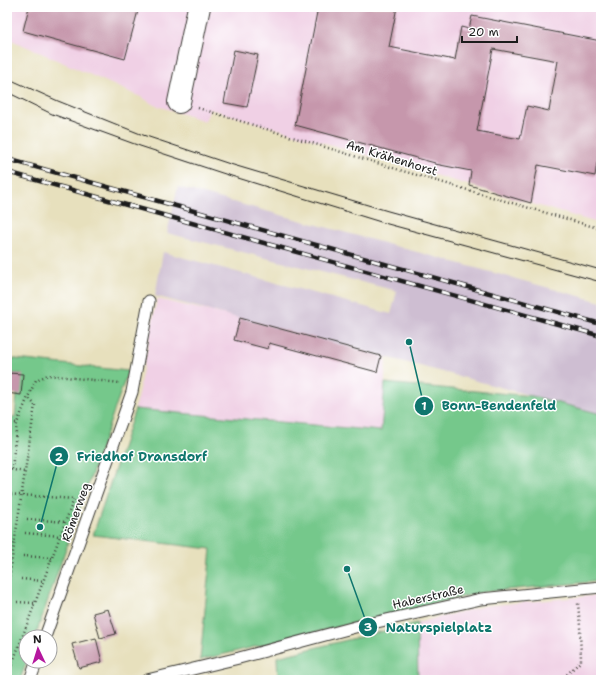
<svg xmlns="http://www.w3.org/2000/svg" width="608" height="687" font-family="'Shantell Sans',sans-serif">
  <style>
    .built { fill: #f0d0e5 }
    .industrial { fill: #cebed2 }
    .green { fill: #75c88b; stroke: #487254 }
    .building { fill: #c697ac; fill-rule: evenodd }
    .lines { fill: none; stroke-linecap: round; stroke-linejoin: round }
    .lane-casing { stroke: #3a3934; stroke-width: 13 }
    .street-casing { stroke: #3a3934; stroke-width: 24 }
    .path { stroke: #3a3934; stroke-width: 2.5; stroke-dasharray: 1 3; stroke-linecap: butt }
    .lane { stroke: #fff; stroke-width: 11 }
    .street { stroke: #fff; stroke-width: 22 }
    .tram { stroke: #1c1c1c; stroke-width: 1 }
    .rail-casing { stroke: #1c1c1c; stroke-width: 4.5 }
    .rail { stroke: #fff; stroke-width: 3; stroke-dasharray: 9; stroke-linecap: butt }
    .labels { text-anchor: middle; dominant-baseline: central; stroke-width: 3; stroke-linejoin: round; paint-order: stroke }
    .street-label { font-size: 12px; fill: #1c1c1c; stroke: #fff }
    .leader { fill: none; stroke: #0f766e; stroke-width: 1.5 }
    .callout-dot { fill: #0f766e; stroke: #fff; stroke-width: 1.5 }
    .mark-label { font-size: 12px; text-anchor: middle; font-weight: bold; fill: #fff }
    .callout-label { font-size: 13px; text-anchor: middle; font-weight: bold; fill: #0f766e; stroke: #fff; stroke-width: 3; stroke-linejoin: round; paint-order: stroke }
  </style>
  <rect width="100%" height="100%" fill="#fff"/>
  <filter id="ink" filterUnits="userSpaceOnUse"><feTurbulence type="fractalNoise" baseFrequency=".025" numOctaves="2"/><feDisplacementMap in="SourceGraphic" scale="8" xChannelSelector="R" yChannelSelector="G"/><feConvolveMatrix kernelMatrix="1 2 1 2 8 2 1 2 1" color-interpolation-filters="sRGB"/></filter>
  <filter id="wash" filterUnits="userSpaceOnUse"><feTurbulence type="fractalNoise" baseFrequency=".012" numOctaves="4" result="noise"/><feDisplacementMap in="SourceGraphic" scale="16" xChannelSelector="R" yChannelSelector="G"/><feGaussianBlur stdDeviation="0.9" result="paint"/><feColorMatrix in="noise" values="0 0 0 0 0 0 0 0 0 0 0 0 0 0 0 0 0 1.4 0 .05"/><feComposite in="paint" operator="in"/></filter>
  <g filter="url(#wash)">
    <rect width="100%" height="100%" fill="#e7e0bd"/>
    <!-- built -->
    <path class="built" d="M7 7H601V224L210 109 205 121 154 105 143 98 7 38Z
      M157 299 240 318 386 357 382 431 135 409Z
      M601 595V680H418L417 623 485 606Z"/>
    <!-- industrial -->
    <path class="industrial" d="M178 187 601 302V414L155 296 163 252 391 314 397 291 167 233Z"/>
    <!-- green -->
    <path class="green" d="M7 358 128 371 35 637H26V661H27L20 680H7V417H15L17 394 22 374 7 373Z
      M385 383 532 396 601 414V581L483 592 200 660 211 549 93 535 135 409 381 431Z
      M417 623 418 680H278L277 657Z"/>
    <g id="blocks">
      <!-- building -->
      <path class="building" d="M29 7H139L125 59 23 31Z
        M318 7H397L389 47 455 60 461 27 469 29 472 16 601 41V164L597 163 595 176 538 165 531 203 469 185 471 171 435 164V163L295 125ZM493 49 558 61 549 111 527 106 520 139 477 131Z
        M234 50 258 55 247 107 224 103Z
        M240 318 381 356 377 372 269 343 268 349 234 340Z
        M7 373 23 374 21 395 7 393Z
        M108 609 116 634 100 638 93 613Z
        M96 638 102 662 79 668 72 644Z"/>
    </g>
  </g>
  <g filter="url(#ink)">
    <use href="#blocks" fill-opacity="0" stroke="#3a3934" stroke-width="1"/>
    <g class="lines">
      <defs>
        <path id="lane" d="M45 637 132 392 149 301
          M30 680 37 661
          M147 680 239 658 359 626 481 599 601 587"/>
        <path id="street" d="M179 102 199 7"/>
      </defs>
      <!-- lane casing -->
      <use href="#lane" class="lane-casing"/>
      <!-- street casing -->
      <use href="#street" class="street-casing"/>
      <!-- path -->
      <path class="path" d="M198 108 403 171 601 229
        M7 422 17 423
        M7 469 25 472
        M12 469 17 423 28 397 36 380 48 375 120 383
        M7 494 74 499 11 667H7
        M27 519 66 522
        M25 533 61 536
        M23 556 52 558
        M21 579 44 581
        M7 592 35 405 28 397
        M17 602 35 603
        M561 680 581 661 580 626 578 603"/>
      <!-- lane -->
      <use href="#lane" class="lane"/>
      <!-- street -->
      <use href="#street" class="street"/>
      <!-- tram -->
      <path class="tram" d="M7 78 58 101 143 135 230 164 388 211 601 270
        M7 92 52 114 140 146 225 174 384 223 601 282"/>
      <defs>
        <path id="rail" d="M7 159 601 324
          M7 172 601 336"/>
      </defs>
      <!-- rail casing -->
      <use href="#rail" class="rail-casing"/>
      <!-- rail -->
      <use href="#rail" class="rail"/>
    </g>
  </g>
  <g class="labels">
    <!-- street labels -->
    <g class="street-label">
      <text transform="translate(392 158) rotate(17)">Am Krähenhorst</text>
      <text transform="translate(76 512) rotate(-70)">Römerweg</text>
      <text transform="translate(428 597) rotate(-13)">Haberstraße</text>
    </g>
  </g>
  <!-- callouts -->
  <path class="leader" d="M409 342L424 406M40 527L59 456M347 569L368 627"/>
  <g class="callout-dot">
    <circle cx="409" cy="342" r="4"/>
    <circle cx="40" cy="527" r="4"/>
    <circle cx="347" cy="569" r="4"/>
    <circle cx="424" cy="406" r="10"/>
    <circle cx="59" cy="456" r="10"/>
    <circle cx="368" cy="627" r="10"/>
  </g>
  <g class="mark-label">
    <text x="424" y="410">1</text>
    <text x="59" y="461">2</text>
    <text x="368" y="631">3</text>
  </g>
  <g class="callout-label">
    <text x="499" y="410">Bonn-Bendenfeld</text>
    <text x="142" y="461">Friedhof Dransdorf</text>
    <text x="439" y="632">Naturspielplatz</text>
  </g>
  <!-- margin -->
  <rect width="608" height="687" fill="none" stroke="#fff" stroke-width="24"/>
  <!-- north arrow -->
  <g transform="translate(38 649) rotate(356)"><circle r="19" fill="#ffffff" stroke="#a4a4a4"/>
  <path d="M0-3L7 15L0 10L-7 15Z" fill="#b5179e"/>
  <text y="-6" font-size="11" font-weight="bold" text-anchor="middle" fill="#1c1c1c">N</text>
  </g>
  <!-- scale -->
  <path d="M462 36v6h55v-6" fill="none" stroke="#1c1c1c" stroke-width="2"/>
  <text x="468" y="36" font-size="12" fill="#1c1c1c" stroke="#ffffff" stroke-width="3" paint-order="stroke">20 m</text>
</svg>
